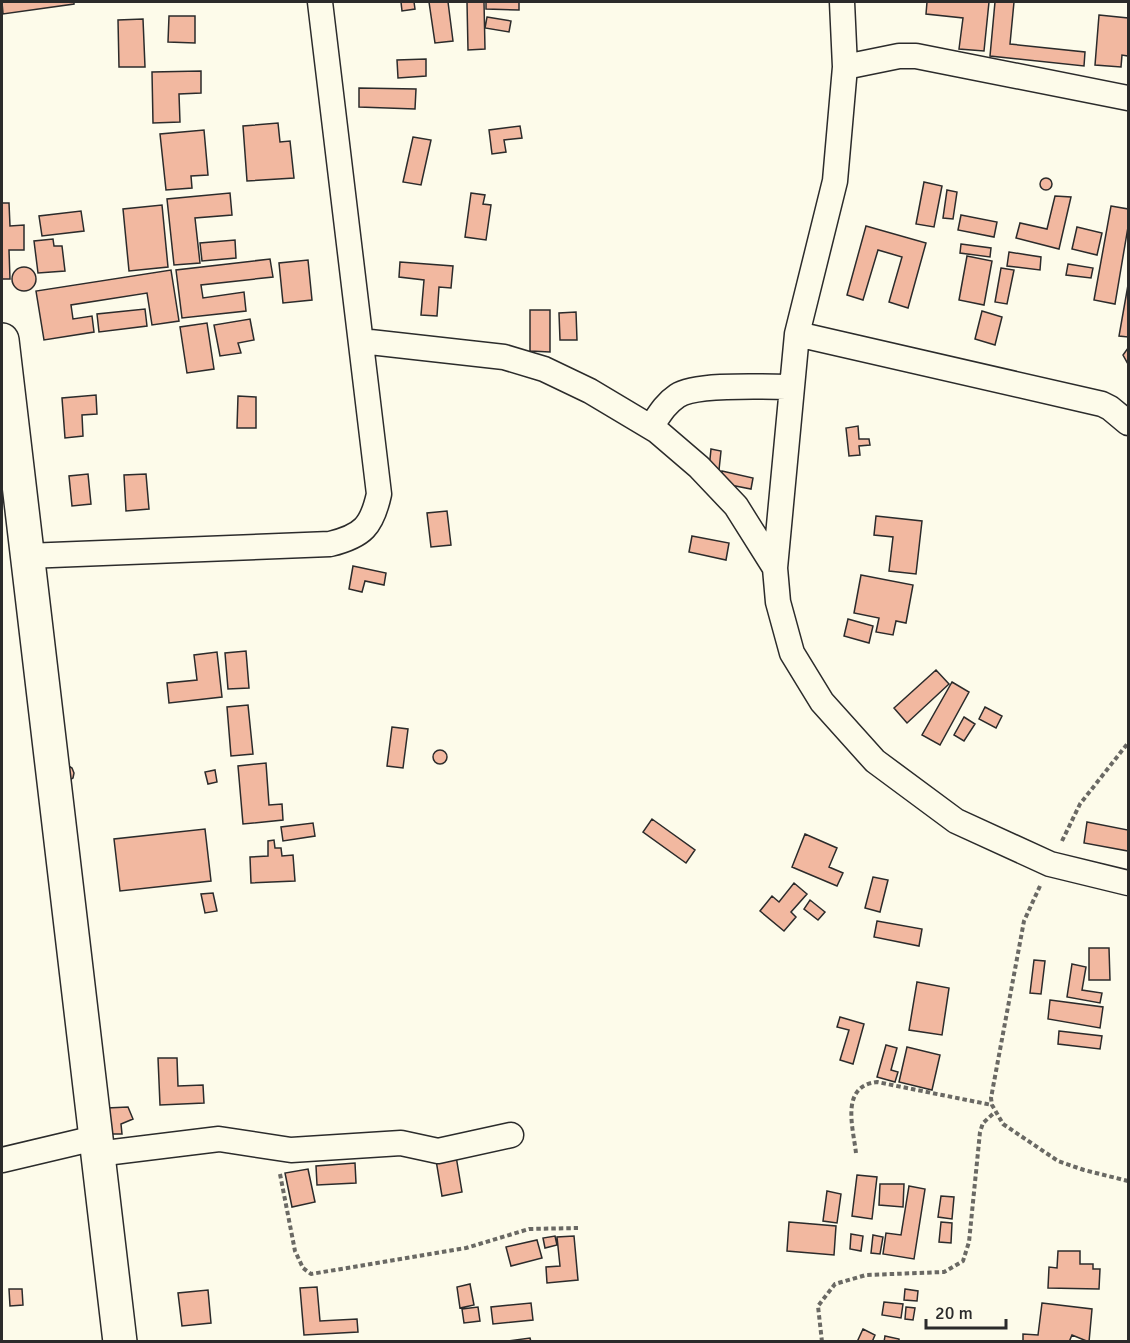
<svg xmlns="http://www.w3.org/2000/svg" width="1130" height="1343" font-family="Signika,sans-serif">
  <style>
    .building { fill: #f2b8a0; stroke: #2b2b2b; stroke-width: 1.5 }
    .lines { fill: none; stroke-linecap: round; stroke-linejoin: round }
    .street-casing { stroke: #2b2b2b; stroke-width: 27 }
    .secondary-casing { stroke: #2b2b2b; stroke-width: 36 }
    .path { stroke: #6a6964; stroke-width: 4; stroke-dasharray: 4.5 3; stroke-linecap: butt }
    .street { stroke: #fdfbea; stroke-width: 24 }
    .secondary { stroke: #fdfbea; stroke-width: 33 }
  </style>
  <rect width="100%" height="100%" fill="#fdfbea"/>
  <!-- building -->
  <path class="building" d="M2 2H74V4L3 14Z
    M401 2H414L415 9 402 11Z
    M429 2H448L453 41 435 43Z
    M467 2H484L485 49 468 50Z
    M486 2H519V10L486 9Z
    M927 2H989L984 51 959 49 963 18 926 14Z
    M995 2H1014L1010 44 1085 52 1084 66 990 56Z
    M1099 15 1128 18V56L1122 55 1121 67 1095 65Z
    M169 16H195V43L168 42Z
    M487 17 511 21 509 32 485 28Z
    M143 19 145 67H119L118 20Z
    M426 59V76L398 78 397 60Z
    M201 71V93L179 94 180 122 153 123 152 72Z
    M359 88 416 89 415 109 359 107Z
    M278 123 280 142 290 141 294 178 247 181 243 126Z
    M520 126 522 138 504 140 506 152 492 154 489 130Z
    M204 130 208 175 191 176 192 188 166 190 160 134Z
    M413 137 431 140 421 185 403 182Z
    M1040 184a6 6 0 1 1 12 0a6 6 0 1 1-12 0Z
    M924 182 942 186 934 227 916 224Z
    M947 190 957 192 953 219 943 218Z
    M230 193 232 215 195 218 200 263 174 265 167 199Z
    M471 193 485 195 483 204 491 205 486 240 465 237Z
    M1055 196 1071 197 1059 249 1016 238 1020 223 1047 229Z
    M2 203H9L10 226 24 225V250H9L10 279H2Z
    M162 205 168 267 129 271 123 209Z
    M1111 206 1128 209V227L1115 304 1094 300Z
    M81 211 84 231 42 236 39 216Z
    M961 215 997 222 994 237 958 230Z
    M866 226 926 243 908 308 889 302 902 257 878 250 863 300 847 295Z
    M1077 227 1102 233 1097 255 1072 249Z
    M53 239 54 246H62L65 271 38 273 34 241Z
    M235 240 236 258 202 261 200 243Z
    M961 244 991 248 990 257 960 253Z
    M1009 252 1041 257 1040 270 1007 266Z
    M967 256 992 261 984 305 959 300Z
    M270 259 273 277 201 285 203 298 244 292 246 311 182 318 176 270Z
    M308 260 312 300 283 303 279 263Z
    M400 262 453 266 451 288 439 287 437 316 421 315 424 280 399 277Z
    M1068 264 1093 268 1091 278 1066 275Z
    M12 279a12 12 0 1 1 24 0a12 12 0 1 1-24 0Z
    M1001 268 1014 270 1007 304 995 302Z
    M171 270 179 321 152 325 147 293 71 305 73 319 92 316 94 332 44 340 36 291Z
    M1128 285V337L1119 336Z
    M145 309 147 326 99 332 97 314Z
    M530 310H550V352L530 351Z
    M982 311 1002 317 995 345 975 339Z
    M576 312 577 340H560L559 313Z
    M250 319 254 340 238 343 241 353 220 356 214 325Z
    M207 323 214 369 187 373 180 327Z
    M1128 348V364L1123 355Z
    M96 395 97 414 82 415 83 436 65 438 62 398Z
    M238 396 256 397V428H237Z
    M858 426 859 439H869L870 445 859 446 860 455 849 456 846 428Z
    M711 449 721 451 719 470 709 469Z
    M722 471 753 478 751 489 720 483Z
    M88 474 91 504 72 506 69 476Z
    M146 474 149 509 126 511 124 475Z
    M447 511 451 545 431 547 427 513Z
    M876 516 922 521 916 574 889 571 893 537 874 535Z
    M692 536 729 543 726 560 689 552Z
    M353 566 386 573 384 585 365 581 362 592 349 589Z
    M861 575 913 585 906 623 896 621 893 635 876 632 879 618 854 613Z
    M848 619 873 626 869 643 844 636Z
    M246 651 249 688 228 689 225 653Z
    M217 652 222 697 169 703 167 683 197 680 194 655Z
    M936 670 949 684 907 723 894 708Z
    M952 682 969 692 940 745 922 735Z
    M248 705 253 754 231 756 227 707Z
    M985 707 1002 716 996 728 979 719Z
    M964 717 975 724 964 741 954 735Z
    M392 727 408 729 403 768 387 766Z
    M433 757a7 7 0 1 1 14 0a7 7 0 1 1-14 0Z
    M266 763 269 805 282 804 283 820 243 824 238 766Z
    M67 765 72 768 74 773 73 778 68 781Z
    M215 770 217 782 208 784 205 772Z
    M652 819 695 850 686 863 643 832Z
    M1087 822 1128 830V851L1084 843Z
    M313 823 315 836 283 841 281 827Z
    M205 829 211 881 120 891 114 839Z
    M805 834 837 848 829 867 843 873 837 886 792 867Z
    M274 840 275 848H281L282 856 293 855 295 881 251 883 250 857 268 856V841Z
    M873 877 888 880 880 912 865 908Z
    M794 883 807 894 791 912 796 917 784 931 760 911 772 896 779 902Z
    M213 893 217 911 205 913 201 894Z
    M810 900 825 912 818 920 804 909Z
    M877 921 922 929 919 946 874 937Z
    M1089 948H1109L1110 980H1089Z
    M1034 960 1045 961 1041 994 1030 993Z
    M1072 964 1086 967 1082 990 1102 993 1100 1003 1067 997Z
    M917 982 949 988 942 1035 909 1030Z
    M1050 1000 1103 1007 1100 1028 1048 1019Z
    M840 1017 864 1024 853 1064 840 1060 849 1030 837 1027Z
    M1059 1031 1102 1036 1100 1049 1058 1044Z
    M886 1045 897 1048 891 1070 898 1072 895 1082 877 1077Z
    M907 1047 940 1055 932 1090 899 1082Z
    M158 1058H177L178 1086 203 1085 204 1103 160 1105Z
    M128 1107 133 1119 121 1124 122 1134H108L107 1108Z
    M456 1156 462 1192 442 1196 436 1160Z
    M355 1163 356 1183 317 1185 316 1166Z
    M308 1169 315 1202 292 1207 285 1173Z
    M857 1175 877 1177 872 1219 852 1216Z
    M880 1184H904L903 1207 879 1205Z
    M909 1186 925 1189 914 1259 883 1254 886 1233 901 1235Z
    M827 1191 841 1194 837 1223 823 1221Z
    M941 1196 954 1197 952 1219 938 1217Z
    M789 1222 836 1226 834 1255 787 1251Z
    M941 1222 952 1223 951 1243 939 1242Z
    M851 1234 863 1236 861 1251 850 1249Z
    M873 1235 883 1237 880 1254 871 1253Z
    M555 1236 557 1245 545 1248 543 1238Z
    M574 1236 578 1280 547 1283 546 1267 560 1266 557 1237Z
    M537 1240 542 1258 511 1266 506 1247Z
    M1058 1251H1080V1264H1093V1269H1100L1099 1289 1048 1288 1049 1267 1057 1268Z
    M470 1284 474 1305 460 1308 457 1287Z
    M317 1287 320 1321 357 1319 358 1332 304 1335 300 1288Z
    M9 1289H22L23 1305 10 1306Z
    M905 1289 918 1291 917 1301 904 1300Z
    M208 1290 211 1323 182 1326 178 1293Z
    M884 1302 903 1304 901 1318 882 1315Z
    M531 1303 533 1320 493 1324 491 1307Z
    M1042 1303 1092 1309 1089 1342 1072 1335 1069 1342H1023V1334L1038 1335Z
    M478 1307 480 1321 464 1323 462 1309Z
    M906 1307 915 1308 913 1320 905 1319Z
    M863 1329 875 1335 872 1342H857Z
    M885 1336 899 1339V1342H884Z
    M530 1338 531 1342H501Z"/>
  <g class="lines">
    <defs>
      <path id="street" d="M842 2 845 67 835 181 797 334 775 568 778 602 792 653 822 702 875 761 956 821 1050 864 1128 883
        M845 67 899 56H916L1128 98
        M797 334 1102 404 1110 408 1128 423
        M361 341 504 357 544 369 590 391 657 431 699 467 736 506 775 568
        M651 427C659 415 665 404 677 396 696 383 766 387 792 387
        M26 556 330 544C363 536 372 526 379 494L320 2
        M97 1154 219 1139 291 1150 401 1143 438 1151 511 1135
        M2 1160 95 1138"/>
      <path id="secondary" d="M2 340 120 1342"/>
    </defs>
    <!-- street casing -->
    <use href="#street" class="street-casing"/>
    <!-- secondary casing -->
    <use href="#secondary" class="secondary-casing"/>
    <!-- path -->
    <path class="path" d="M1062 841 1080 804 1128 743
      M1040 886 1024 921 991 1098 992 1105 1003 1124 1058 1161 1084 1170 1128 1181
      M856 1153C853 1127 840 1086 877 1082L992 1105
      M280 1174 295 1251 303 1268 311 1274 466 1248 529 1229 578 1228
      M822 1342 818 1306 835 1284 866 1275 944 1272 963 1261 969 1242 980 1132 983 1123 995 1112"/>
    <!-- street -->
    <use href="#street" class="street"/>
    <!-- secondary -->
    <use href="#secondary" class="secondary"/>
  </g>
  <!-- border -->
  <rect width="1130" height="1343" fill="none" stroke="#2b2b2b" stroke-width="6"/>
  <!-- scale -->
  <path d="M926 1319v9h80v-9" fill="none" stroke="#2b2b2b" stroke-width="3"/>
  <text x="935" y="1319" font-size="18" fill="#2b2b2b" stroke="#fdfbea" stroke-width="4.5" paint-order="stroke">20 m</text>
</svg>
